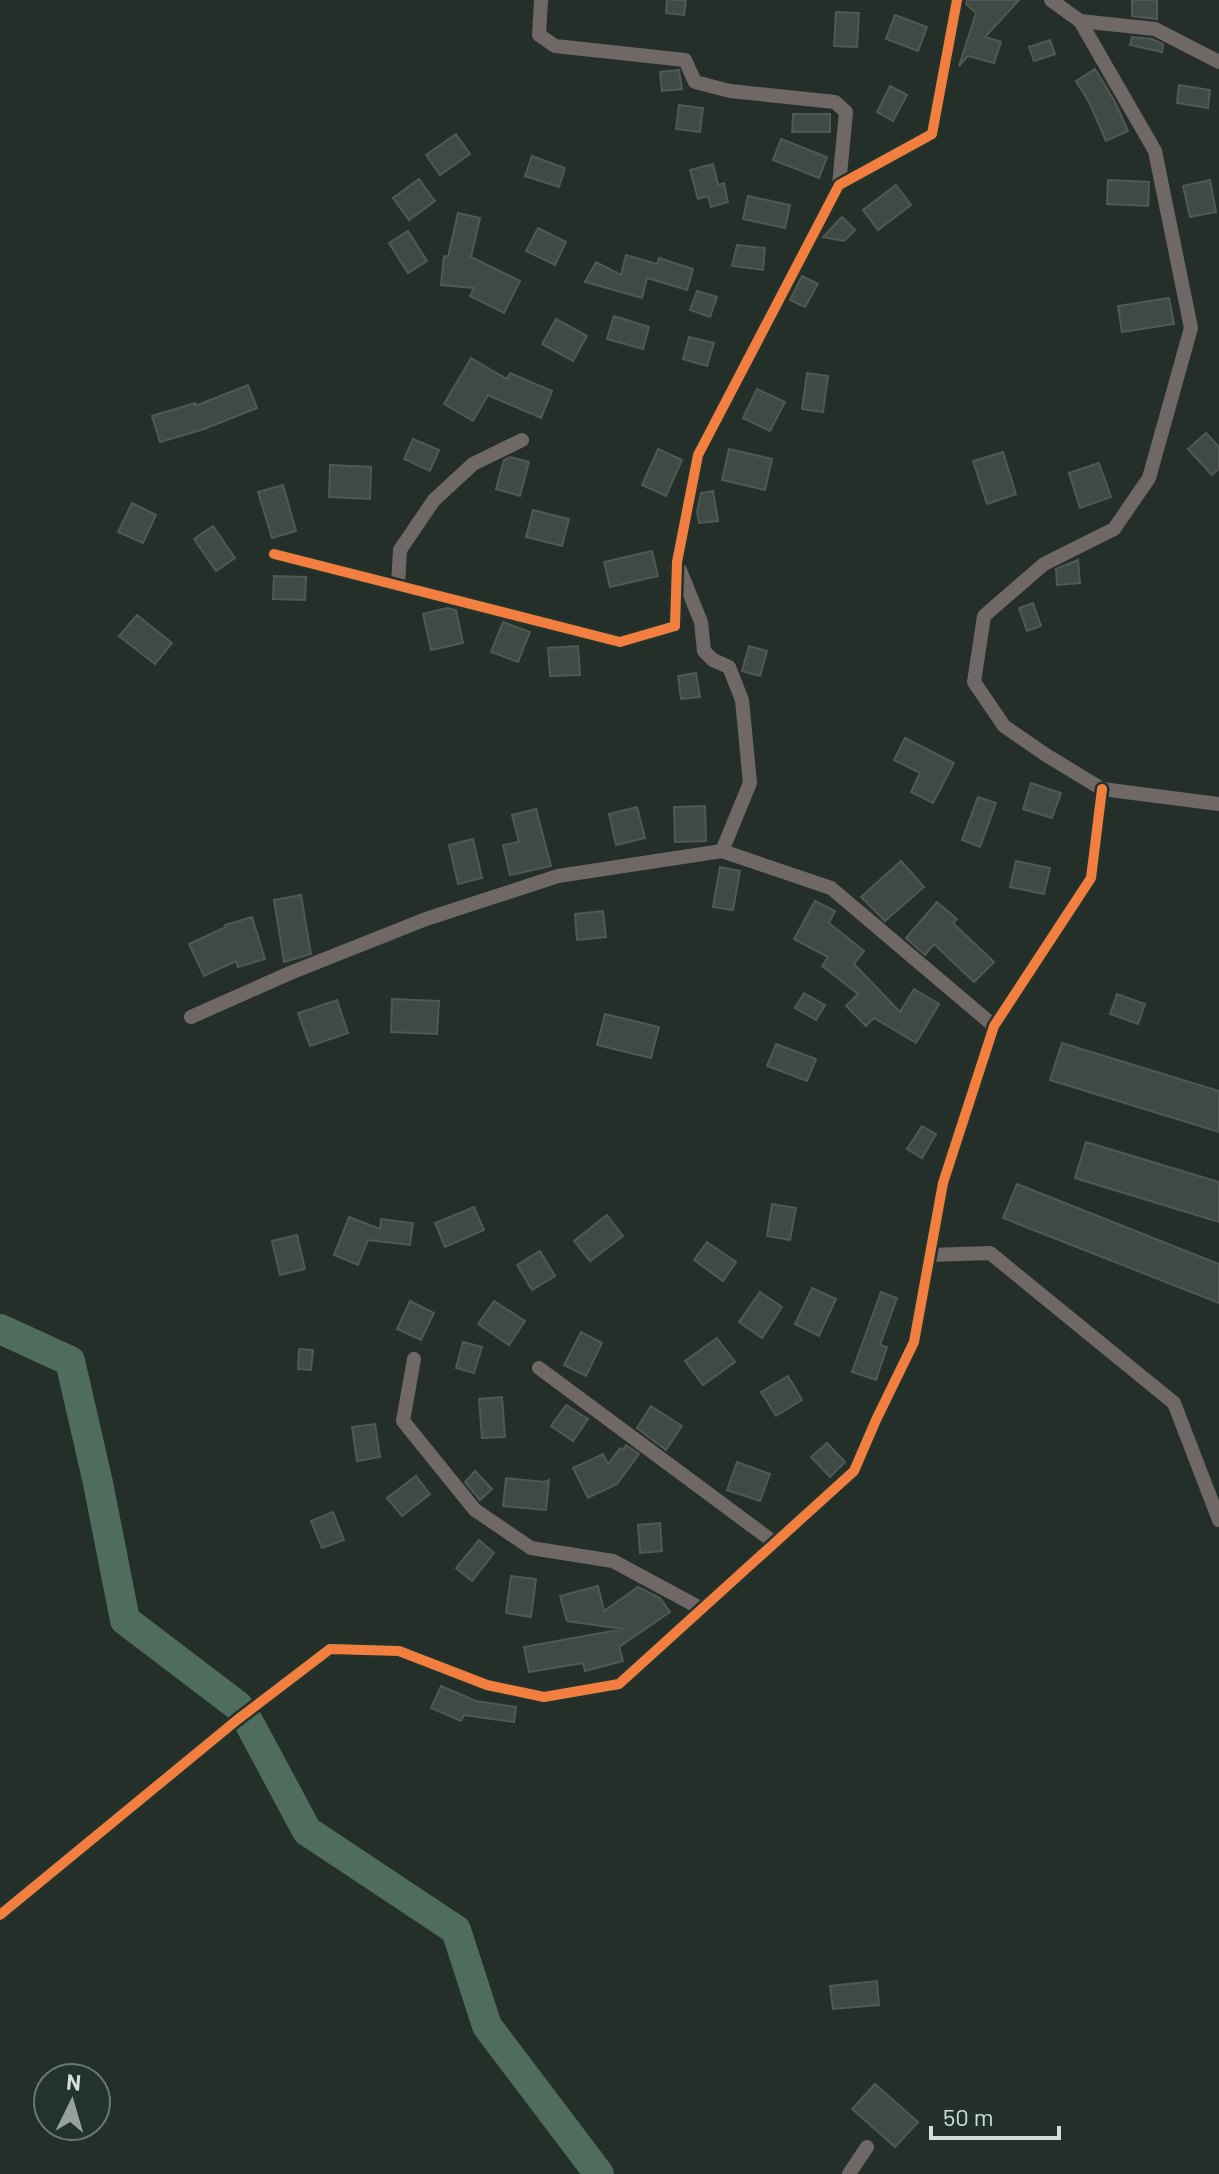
<svg xmlns="http://www.w3.org/2000/svg" width="1219" height="2174" font-family="Barlow,sans-serif">
  <style>
    .lines { fill: none; stroke-linecap: round; stroke-linejoin: round }
    .river { stroke: #4f6d5d; stroke-width: 30 }
    .building { fill: #3f4a45; stroke: #505854; stroke-width: 2 }
    .street { stroke: #6f6866; stroke-width: 14 }
    .cycleway-casing { stroke: #21332a; stroke-width: 15 }
    .cycleway { stroke: #f27e40; stroke-width: 10 }
  </style>
  <rect width="100%" height="100%" fill="#252f2a"/>
  <g class="lines">
    <!-- river -->
    <path class="river" d="M0 1329 70 1361 98 1483 125 1620 238 1706
      M247 1719 307 1831 456 1930 487 2026 599 2174"/>
  </g>
  <!-- building -->
  <path class="building" d="M667 0H686L684 15 666 13Z
    M967 0H1019L985 37 1001 42 994 63 968 56 959 66 976 13 966 4Z
    M1132 0H1157V19L1132 16Z
    M836 12 859 13 857 47 834 46Z
    M895 15 927 27 918 51 886 39Z
    M1132 37 1152 39 1163 44 1162 52 1130 45Z
    M1050 40 1055 54 1034 61 1029 47Z
    M1095 69 1115 102 1128 131 1106 141 1089 102 1076 81Z
    M679 70 682 89 662 91 660 72Z
    M1179 85 1210 90 1208 108 1177 103Z
    M890 86 907 95 893 121 877 112Z
    M679 105 703 108 700 132 676 129Z
    M793 114H830V132H792Z
    M456 134 470 154 440 175 426 155Z
    M781 139 827 157 819 178 773 160Z
    M532 156 565 168 559 187 525 176Z
    M713 164 718 185 724 183 728 202 711 207 708 196 698 199 690 170Z
    M419 179 435 201 409 220 393 198Z
    M1108 180 1149 182 1148 206 1107 204Z
    M1210 180 1216 212 1190 217 1183 186Z
    M896 185 911 205 878 230 863 210Z
    M748 196 790 205 785 228 743 219Z
    M458 213 480 218 471 257 520 281 504 313 470 296 474 288 441 285 444 256 448 257Z
    M842 217 855 230 844 241 823 237Z
    M538 228 566 242 555 265 526 251Z
    M408 231 427 261 408 273 389 243Z
    M737 245 765 248 763 270 732 266Z
    M626 255 657 264 659 258 693 269 687 290 647 278 642 298 585 282 596 262 621 275Z
    M802 276 818 284 805 307 790 300Z
    M697 291 717 297 710 317 690 310Z
    M1169 298 1174 324 1122 332 1118 306Z
    M614 316 649 327 643 349 607 339Z
    M556 319 587 336 573 361 542 344Z
    M689 337 714 343 707 366 683 359Z
    M471 358 507 379 510 373 552 391 541 418 488 395 473 421 444 404Z
    M807 373 828 376 823 412 802 409Z
    M248 385 257 408 204 429 160 442 152 416 195 403V406Z
    M757 389 785 402 770 431 743 418Z
    M1206 433 1219 447V469L1212 475 1188 449Z
    M413 439 439 450 430 471 404 459Z
    M658 449 682 460 666 496 642 485Z
    M729 449 772 459 765 490 722 480Z
    M1003 452 1016 494 987 504 973 461Z
    M510 457 529 462 520 496 496 489 504 460Z
    M1099 463 1111 497 1080 508 1069 473Z
    M330 465 371 467 370 499 329 497Z
    M283 485 296 531 272 538 258 492Z
    M713 491 718 521 699 523 697 512 701 493Z
    M132 503 156 515 143 543 118 532Z
    M533 510 569 519 562 546 526 537Z
    M213 526 235 558 216 571 194 539Z
    M652 551 658 576 610 587 604 562Z
    M1078 560 1080 583 1057 585 1056 569Z
    M274 576 306 577 305 600 273 599Z
    M1033 603 1041 626 1027 631 1019 608Z
    M447 608 456 610 463 643 431 650 423 614Z
    M137 615 172 643 155 664 119 636Z
    M503 622 530 632 518 662 491 652Z
    M578 646 580 675 550 676 548 648Z
    M749 646 767 651 760 676 742 671Z
    M696 673 700 697 681 699 678 676Z
    M905 738 954 763 933 803 911 792 920 773 894 760Z
    M1031 783 1061 793 1052 818 1023 809Z
    M978 797 996 803 980 847 962 840Z
    M705 806 706 841 675 842 674 807Z
    M637 807 645 838 616 845 609 814Z
    M536 809 551 866 510 875 503 845 519 842 512 815Z
    M473 839 482 878 458 884 449 845Z
    M901 861 924 887 885 921 861 897Z
    M1016 861 1050 868 1044 894 1010 887Z
    M720 867 740 871 733 910 713 907Z
    M301 895 311 954 284 962 274 900Z
    M815 901 835 911 829 923 864 951 854 964 900 1012 914 989 939 1004 916 1043 874 1018 866 1026 846 1006 858 994 822 966 828 957 794 939Z
    M937 902 957 919 953 923 994 962 974 982 934 944 925 955 906 938Z
    M603 911 606 937 577 940 575 914Z
    M252 917 265 959 238 967 236 961 204 976 189 944 226 927 225 925Z
    M804 993 825 1005 816 1020 795 1008Z
    M1117 994 1145 1004 1138 1024 1110 1014Z
    M392 999 439 1001 437 1034 391 1032Z
    M337 1000 348 1033 310 1046 298 1013Z
    M605 1014 659 1027 651 1058 597 1045Z
    M1062 1043 1219 1091V1132L1050 1080Z
    M776 1044 816 1059 807 1081 767 1066Z
    M922 1126 936 1134 922 1158 907 1149Z
    M1086 1142 1219 1182V1222L1075 1178Z
    M1017 1184 1219 1264V1303L1003 1218Z
    M772 1204 796 1208 790 1240 767 1236Z
    M474 1207 484 1230 445 1247 435 1223Z
    M607 1215 623 1236 590 1261 574 1241Z
    M349 1217 380 1229 381 1219 413 1223 410 1245 368 1240 358 1265 334 1255Z
    M297 1235 305 1269 280 1275 272 1241Z
    M707 1242 736 1262 723 1281 694 1260Z
    M540 1251 555 1276 532 1290 517 1265Z
    M812 1288 836 1299 819 1336 795 1324Z
    M760 1292 782 1307 762 1338 739 1322Z
    M881 1292 897 1298 880 1345 887 1347 876 1380 852 1372Z
    M410 1301 434 1313 421 1340 397 1329Z
    M494 1301 525 1321 509 1345 478 1324Z
    M581 1332 602 1343 586 1376 564 1365Z
    M717 1338 735 1362 703 1385 685 1361Z
    M463 1342 482 1347 474 1373 456 1368Z
    M299 1349 313 1350 311 1370 298 1369Z
    M788 1376 802 1400 776 1416 761 1392Z
    M502 1397 505 1437 482 1438 479 1399Z
    M566 1405 588 1419 573 1441 551 1426Z
    M651 1406 682 1426 666 1450 637 1428Z
    M375 1424 380 1457 357 1461 352 1427Z
    M827 1443 845 1462 830 1477 811 1457Z
    M626 1445 639 1454 617 1484 588 1498 573 1468 603 1454 608 1464 620 1448 623 1450Z
    M737 1462 770 1474 760 1501 727 1490Z
    M475 1471 492 1489 480 1500 465 1482Z
    M416 1476 430 1494 402 1516 387 1498Z
    M506 1478 544 1482 549 1480 546 1510 503 1506Z
    M333 1512 344 1540 322 1548 311 1521Z
    M660 1523 662 1551 640 1553 638 1525Z
    M479 1540 494 1553 472 1581 456 1568Z
    M511 1576 536 1579 531 1617 506 1613Z
    M598 1586 604 1611 638 1587 660 1598 670 1612 619 1647 623 1661 585 1671 583 1663 529 1672 524 1647 623 1629 567 1621 560 1596Z
    M441 1686 476 1701 516 1707 514 1722 464 1715 461 1721 431 1708Z
    M877 1981 879 2005 833 2009 830 1986Z
    M875 2084 918 2122 895 2147 852 2109Z"/>
  <g class="lines">
    <!-- street -->
    <path class="street" d="M541 0 539 35 555 46 685 60 695 82 730 91 835 102 846 112 839 185
      M1051 0 1080 21 1155 151 1191 328 1149 478 1114 529 1044 564 984 616 974 682 1004 726 1046 755 1102 789 1219 804
      M1080 21 1155 29 1219 62
      M274 554 620 642 675 626 677 562 698 455 839 185 932 134 957 0
      M680 570 701 622 704 651 713 660 729 667 742 700 750 783 722 851
      M398 585 400 550 434 500 473 464 522 440
      M191 1017 290 973 426 919 558 876 722 851 831 888 994 1026
      M930 1255 990 1253 1174 1403 1219 1520
      M414 1359 403 1421 475 1510 531 1548 613 1561 702 1609
      M539 1368 775 1543
      M0 1915 237 1720 330 1649 399 1651 487 1685 544 1697 619 1684 854 1471 876 1420 914 1342 943 1183 994 1026 1091 878 1102 789
      M849 2174 867 2147"/>
    <defs>
      <path id="cycleway" d="M274 554 620 642 675 626 677 562 698 455 839 185 932 134 957 0
        M0 1915 237 1720 330 1649 399 1651 487 1685 544 1697 619 1684 854 1471 876 1420 914 1342 943 1183 994 1026 1091 878 1102 789"/>
    </defs>
    <!-- cycleway casing -->
    <use href="#cycleway" class="cycleway-casing"/>
    <!-- cycleway -->
    <use href="#cycleway" class="cycleway"/>
  </g>
  <!-- north arrow -->
  <g transform="translate(72 2102) rotate(5)"><circle r="38" fill="#21332a" stroke="#68776f" stroke-width="2"/>
  <path d="M0-6L14 30L0 20L-14 30Z" fill="#95a19a"/>
  <text y="-12" font-size="22" font-weight="bold" text-anchor="middle" fill="#d2ded7">N</text>
  </g>
  <!-- scale -->
  <path d="M931 2126v12h128v-12" fill="none" stroke="#d2ded7" stroke-width="4"/>
  <text x="943" y="2126" font-size="24" fill="#d2ded7" stroke="#21332a" stroke-width="6" paint-order="stroke">50 m</text>
</svg>
